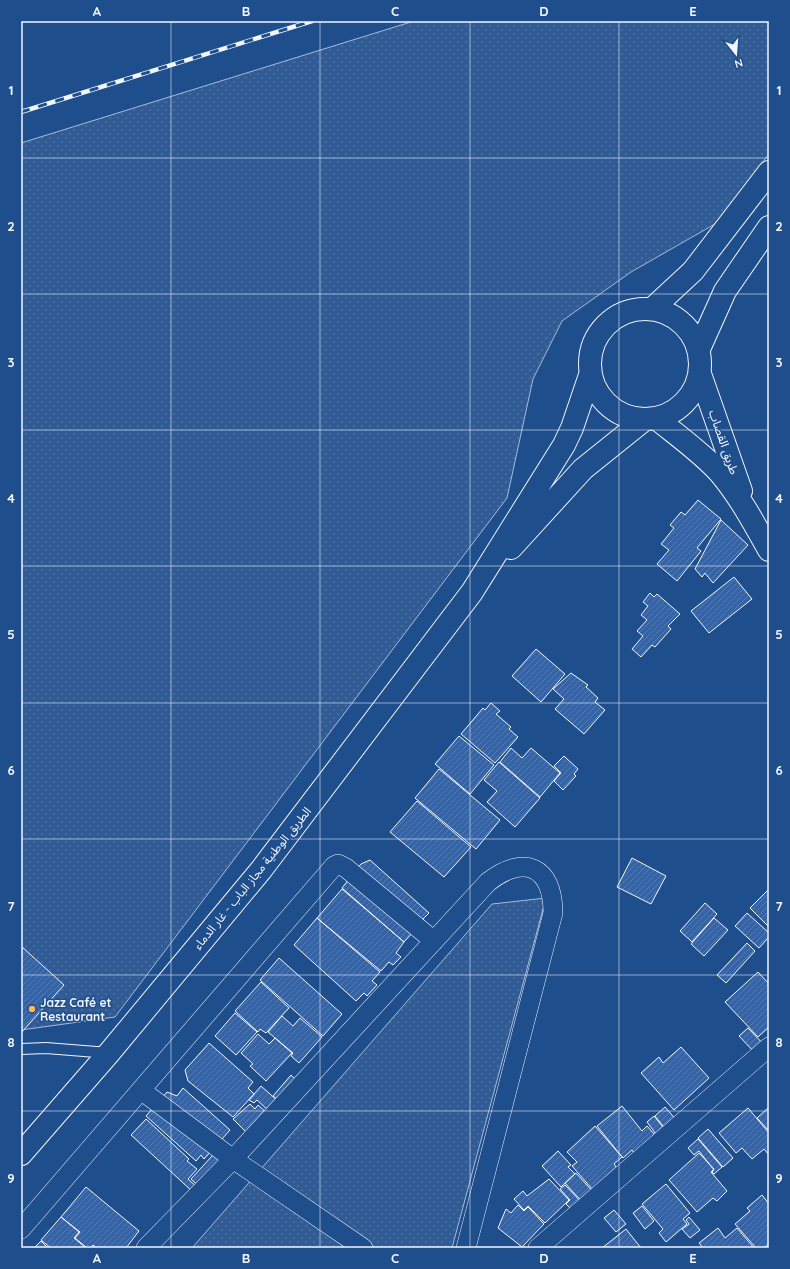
<svg xmlns="http://www.w3.org/2000/svg" width="790" height="1269" font-family="Quicksand,'Noto Sans Arabic',sans-serif">
  <style>
    .grass { fill: url(#grass-dots); stroke: #a8bbd7 }
    .building { fill: url(#building-hatch); stroke: #f2f6ff }
    .lines { fill: none; stroke-linecap: round; stroke-linejoin: round }
    .service-casing { stroke: #f2f6ff; stroke-width: 12 }
    .minor-casing { stroke: #f2f6ff; stroke-width: 20 }
    .secondary-casing { stroke: #f2f6ff; stroke-width: 24 }
    .primary-casing { stroke: #f2f6ff; stroke-width: 24 }
    .service { stroke: #1f4e8c; stroke-width: 10 }
    .minor { stroke: #1f4e8c; stroke-width: 19 }
    .secondary { stroke: #1f4e8c; stroke-width: 22 }
    .primary { stroke: #1f4e8c; stroke-width: 22 }
    .rail-casing { stroke: #f2f6ff; stroke-width: 4.5 }
    .rail { stroke: #1f4e8c; stroke-width: 3; stroke-dasharray: 9; stroke-linecap: butt }
    .grid { fill: none; stroke: #f2f6ff; stroke-width: 1; stroke-opacity: 0.55 }
    .poi-dot { fill: #ffb74d; stroke: #1f4e8c; stroke-width: 1.5 }
    .labels { text-anchor: middle; dominant-baseline: central; stroke-width: 3; stroke-linejoin: round; paint-order: stroke }
    .street-label { font-size: 12px; fill: #f2f6ff; stroke: #1f4e8c }
    .poi-label { font-size: 12px; font-weight: bold; fill: #f2f6ff; stroke: #1f4e8c; text-anchor: start }
    .neatline { fill: none; stroke: #f2f6ff; stroke-width: 1.5 }
    .grid-label { font-size: 13px; text-anchor: middle; font-weight: bold; fill: #f2f6ff }
  </style>
  <defs>
    <pattern id="grass-dots" width="8" height="8" patternUnits="userSpaceOnUse"><rect width="8" height="8" fill="#305b95"/><path d="M2 2h.1M6 6h.1" fill="none" stroke="#4e73a5" stroke-width="1.8" stroke-linecap="round"/></pattern>
    <pattern id="building-hatch" width="6" height="6" patternUnits="userSpaceOnUse"><rect width="6" height="6" fill="#3563a3"/><path d="M-1 1l2-2M0 6l6-6M5 7l2-2" fill="none" stroke="#537ab1"/></pattern>
  </defs>
  <rect width="100%" height="100%" fill="#1f4e8c"/>
  <!-- grass -->
  <path class="grass" d="M414 21H769V154L715 224 631 272 562 321 533 379 507 498 115 1017 21 1030V143Z
    M546 898 452 1248H192L492 904Z"/>
  <!-- building -->
  <path class="building" d="M698 500 721 519 697 548 701 551 677 581 657 564 669 550 661 544 674 528 670 525 681 512 685 515Z
    M721 520 748 545 713 583 705 573 702 577 695 569Z
    M734 577 752 599 709 633 691 611Z
    M650 593 654 597 657 594 680 614 668 626 671 629 655 647 652 645 641 657 632 649 643 636 637 631 647 620 641 615 648 606 643 602Z
    M536 649 565 674 541 702 512 676Z
    M571 673 588 685 586 687 598 698 595 702 605 710 584 734 555 709 564 699 553 689Z
    M491 703 500 711 496 714 511 727 509 729 518 737 495 763 461 734 483 708 485 710Z
    M459 736 494 765 470 794 435 764Z
    M511 748 522 758 531 748 560 773 540 797 500 762Z
    M564 756 578 769 574 774 576 776 563 790 554 781 561 773 554 766Z
    M499 762 540 798 515 827 487 802 497 791 484 780Z
    M439 769 500 820 476 849 415 798Z
    M417 801 471 847 444 877 390 832Z
    M632 858 666 876 651 904 617 887Z
    M370 860 429 913 423 919 428 924 419 934 414 931 404 942 342 888 361 864Z
    M342 889 404 942 396 953 401 957 393 965 389 962 381 971 317 918Z
    M769 889V927L750 908Z
    M705 903 717 914 692 942 680 931Z
    M747 913 769 933V937L759 948 735 926Z
    M317 918 380 972 372 981 377 985 367 996 364 993 356 1001 294 945Z
    M714 918 728 930 704 956 691 944Z
    M747 943 755 951 726 983 717 975Z
    M21 946 64 985 21 1033Z
    M279 958 342 1014 323 1036 260 980Z
    M758 972 769 984V1027L758 1037 725 1002Z
    M261 982 289 1008 266 1033 260 1029 258 1032 235 1011Z
    M235 1013 257 1032 236 1055 215 1036Z
    M282 1016 293 1026 300 1018 322 1037 299 1063 291 1056 293 1053 268 1032Z
    M748 1028 765 1046 756 1054 739 1036Z
    M258 1034 269 1044 275 1038 292 1053 266 1081 250 1066 253 1064 241 1053Z
    M209 1043 253 1082 248 1088 254 1094 233 1117 188 1081 185 1070Z
    M681 1047 709 1078 674 1110 641 1073 659 1057 663 1063Z
    M291 1075 297 1081 279 1101 273 1096Z
    M261 1086 279 1102 270 1112 257 1100 254 1103 249 1100Z
    M183 1088 230 1130 204 1159 201 1155 196 1161 146 1116 167 1092 177 1096Z
    M250 1104 255 1109 258 1105 268 1114 249 1135 233 1119Z
    M622 1106 642 1131 647 1126 655 1135 634 1153 632 1150 623 1158 597 1126Z
    M665 1107 678 1122 667 1131 655 1116Z
    M748 1108 769 1133V1155L764 1149 752 1159 742 1148 736 1153 719 1133Z
    M768 1108 769 1110V1131L757 1118Z
    M654 1116 667 1132 659 1138 647 1122Z
    M146 1119 189 1159 187 1161 197 1169 188 1179 198 1188 194 1193 131 1135Z
    M595 1126 622 1157 614 1164 617 1168 593 1190 572 1166 577 1162 567 1152Z
    M708 1129 733 1158 723 1167 698 1138Z
    M698 1139 722 1167 714 1174 712 1172 714 1170 699 1151 694 1155 688 1148Z
    M224 1143 234 1153 201 1188 191 1179Z
    M558 1151 571 1165 568 1167 575 1174 561 1187 542 1166Z
    M699 1153 714 1169 711 1172 727 1191 717 1201 713 1198 697 1212 669 1180Z
    M576 1173 595 1194 584 1204 565 1183Z
    M549 1179 569 1200 545 1223 528 1206 524 1210 514 1199 523 1191 527 1196Z
    M666 1184 690 1213 683 1219 687 1224 666 1242 659 1233 663 1229 642 1204Z
    M565 1185 585 1206 576 1214 566 1204 570 1200 560 1189Z
    M86 1187 139 1231 126 1248H97L93 1245 90 1248H87L75 1238 80 1232 61 1217Z
    M762 1195 769 1204V1244L764 1248H756L735 1224 750 1211 747 1208Z
    M518 1205 524 1211 528 1207 544 1224 522 1247 498 1228 506 1209 511 1213Z
    M642 1206 654 1221 645 1229 633 1213Z
    M614 1210 626 1224 616 1232 604 1218Z
    M61 1217 79 1232 74 1238 86 1248H51L41 1240Z
    M689 1217 700 1230 690 1238 682 1229 689 1224 686 1220Z
    M718 1228 725 1238 737 1228 754 1248H703L699 1243Z
    M626 1229 641 1248H602Z
    M41 1241 48 1248H34Z"/>
  <g class="lines">
    <defs>
      <path id="service" d="M21 1049 46 1048 109 1053"/>
      <path id="minor" d="M142 1091 233 1159 363 1248
        M21 1229 334 866 338 864 346 868 434 941
        M146 1248 233 1159 488 882C524 854 553 866 553 913L466 1248
        M538 1248 769 1047"/>
      <path id="secondary" d="M700 374 741 491
        M657 419C678 436 702 453 720 473 740 497 754 523 769 550"/>
      <path id="primary" d="M590 364a55 55 0 1 1 110 0a55 55 0 1 1-110 0Z
        M652 309 693 271 769 172
        M699 349 725 291 769 227
        M511 548 583 469 644 420
        M21 1154 109 1053 261 870 472 592 564 445 572 428 590 375"/>
    </defs>
    <!-- service casing -->
    <use href="#service" class="service-casing"/>
    <!-- minor casing -->
    <use href="#minor" class="minor-casing"/>
    <!-- secondary casing -->
    <use href="#secondary" class="secondary-casing"/>
    <!-- primary casing -->
    <use href="#primary" class="primary-casing"/>
    <!-- service -->
    <use href="#service" class="service"/>
    <!-- minor -->
    <use href="#minor" class="minor"/>
    <!-- secondary -->
    <use href="#secondary" class="secondary"/>
    <!-- primary -->
    <use href="#primary" class="primary"/>
    <defs>
      <path id="rail" d="M21 112 312 21"/>
    </defs>
    <!-- rail casing -->
    <use href="#rail" class="rail-casing"/>
    <!-- rail -->
    <use href="#rail" class="rail"/>
  </g>
  <!-- grid -->
  <path class="grid" d="M171 21V1248M320 21V1248M470 21V1248M619 21V1248M21 158H769M21 294H769M21 430H769M21 566H769M21 703H769M21 839H769M21 975H769M21 1111H769"/>
  <!-- markers -->
  <circle class="poi-dot" cx="32" cy="1009" r="4"/>
  <g class="labels">
    <!-- street labels -->
    <g class="street-label">
      <text transform="translate(724 442) rotate(71)">طريق القصاب</text>
      <text transform="translate(252 878) rotate(-51)">الطريق الوطنية مجاز الباب - غار الدماء</text>
    </g>
    <!-- poi labels -->
    <g class="poi-label">
      <text x="40" y="1002">Jazz Café et<tspan x="40" dy="14">Restaurant</tspan></text>
    </g>
  </g>
  <!-- border -->
  <rect width="790" height="1269" fill="none" stroke="#1f4e8c" stroke-width="44"/>
  <!-- north arrow -->
  <g transform="translate(736 54) rotate(163)" stroke="#1f4e8c" stroke-width="3" paint-order="stroke">
  <path d="M0-3L7 15L0 10L-7 15Z" fill="#f2f6ff"/>
  <text y="-6" font-size="11" font-weight="bold" text-anchor="middle" fill="#f2f6ff">N</text>
  </g>
  <rect x="22" y="22" width="746" height="1225" class="neatline"/>
  <g class="grid-label">
    <text x="97" y="16">A</text>
    <text x="246" y="16">B</text>
    <text x="395" y="16">C</text>
    <text x="544" y="16">D</text>
    <text x="693" y="16">E</text>
    <text x="11" y="95">1</text>
    <text x="779" y="95">1</text>
    <text x="11" y="231">2</text>
    <text x="779" y="231">2</text>
    <text x="11" y="367">3</text>
    <text x="779" y="367">3</text>
    <text x="11" y="503">4</text>
    <text x="779" y="503">4</text>
    <text x="11" y="639">5</text>
    <text x="779" y="639">5</text>
    <text x="11" y="775">6</text>
    <text x="779" y="775">6</text>
    <text x="11" y="911">7</text>
    <text x="779" y="911">7</text>
    <text x="11" y="1047">8</text>
    <text x="779" y="1047">8</text>
    <text x="11" y="1183">9</text>
    <text x="779" y="1183">9</text>
    <text x="97" y="1263">A</text>
    <text x="246" y="1263">B</text>
    <text x="395" y="1263">C</text>
    <text x="544" y="1263">D</text>
    <text x="693" y="1263">E</text>
  </g>
</svg>
